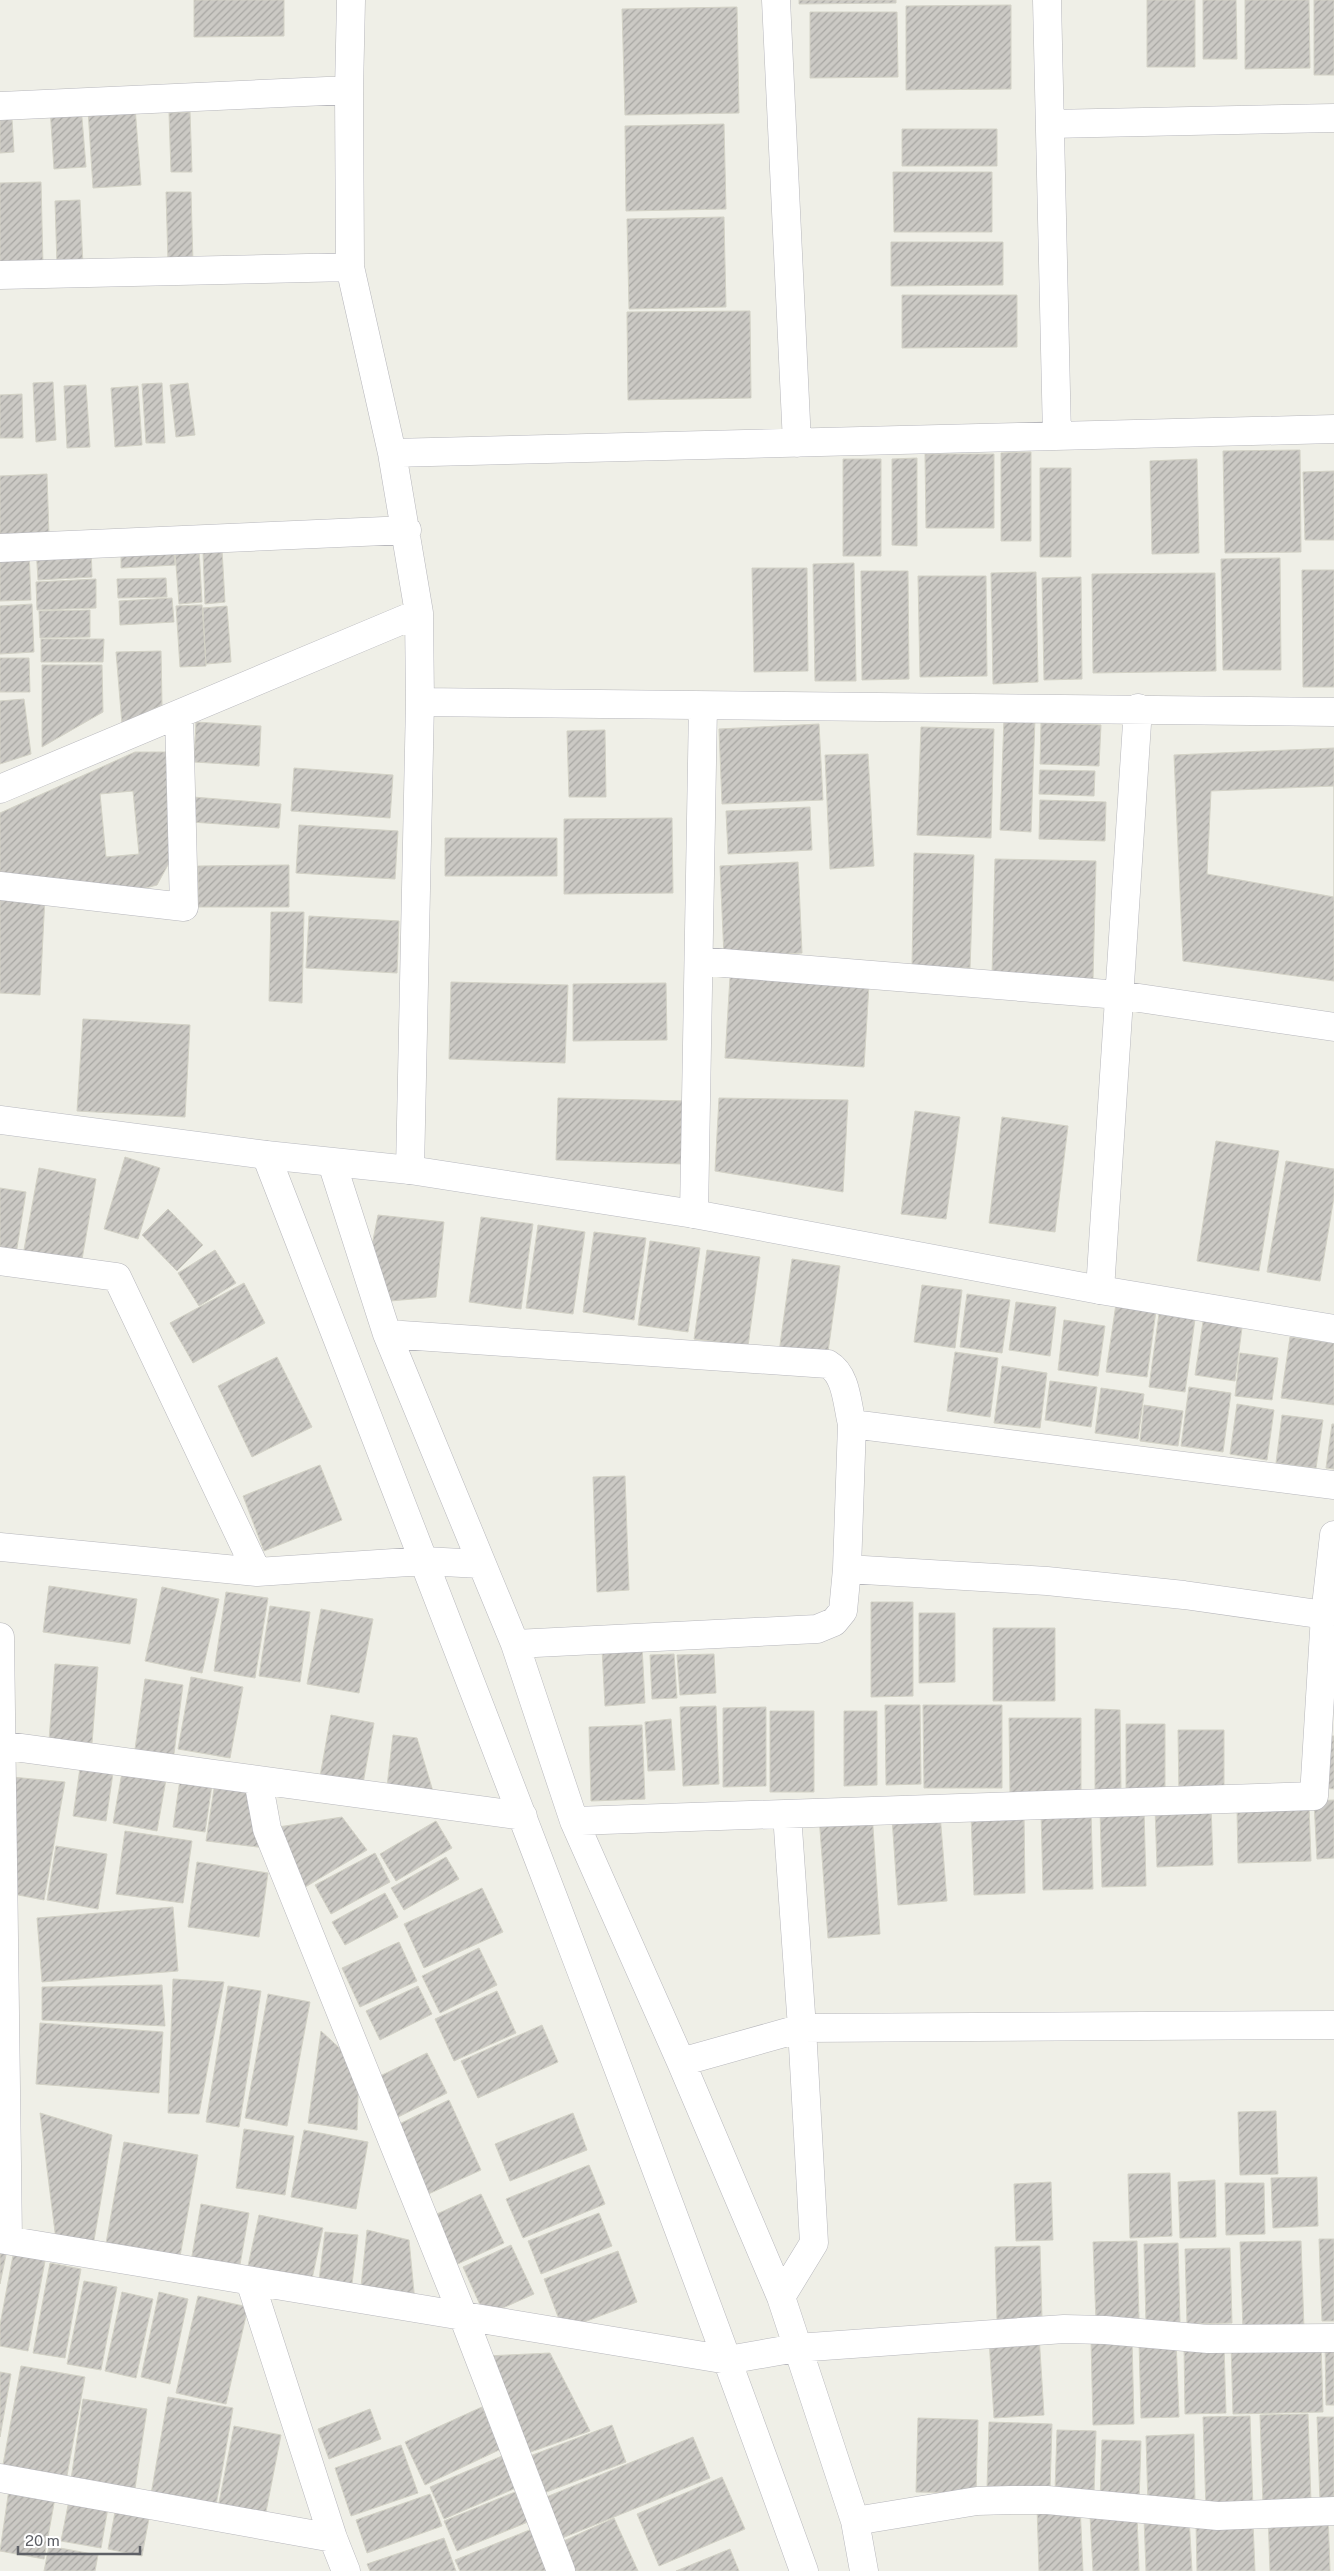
<svg xmlns="http://www.w3.org/2000/svg" width="1334" height="2571" font-family="'Public Sans',sans-serif">
  <style>
    .building { fill: url(#building-hatch); stroke: #d3d2c6; fill-rule: evenodd }
    .lines { fill: none; stroke-linecap: round; stroke-linejoin: round }
    .minor-casing { stroke: #b7b7bc; stroke-width: 29 }
    .secondary-casing { stroke: #b8b9bf; stroke-width: 29 }
    .minor { stroke: #fff; stroke-width: 28 }
    .secondary { stroke: #fff; stroke-width: 28 }
  </style>
  <defs>
    <pattern id="building-hatch" width="6" height="6" patternUnits="userSpaceOnUse" patternTransform="scale(1.25)"><rect width="6" height="6" fill="#cbc9c4"/><path d="M-1 1l2-2M0 6l6-6M5 7l2-2" fill="none" stroke="#a8a7a3"/></pattern>
  </defs>
  <rect width="100%" height="100%" fill="#efefe7"/>
  <!-- building -->
  <path class="building" d="M194 0H284V36L194 37Z
    M799 0H896V3L799 4Z
    M1147 0H1195V67H1147Z
    M1203 0H1236L1237 59H1203Z
    M1245 0H1309L1310 68 1245 69Z
    M1314 0H1334V75H1314Z
    M1011 5V89L906 90V6Z
    M737 7 739 113 625 115 622 9Z
    M810 12H897L898 77 810 78Z
    M81 106 86 167 54 169 50 108Z
    M135 107 141 185 93 188 88 110Z
    M190 112 192 172H171L169 113Z
    M12 119 14 152 0 153V120Z
    M724 124 726 209 626 211 625 126Z
    M902 129H997V166H902Z
    M893 172H992V232H894Z
    M41 182 43 265 0 266V183Z
    M166 192H191L193 263H168Z
    M80 200 83 265 57 266 55 201Z
    M724 217 726 307 629 309 627 219Z
    M891 242H1003V285L891 286Z
    M902 295H1017V347L902 348Z
    M750 311 751 398 628 400 627 312Z
    M53 382 56 440 36 442 33 383Z
    M162 383 165 443H146L142 384Z
    M188 383 195 435 176 437 170 385Z
    M86 385 90 447 67 448 64 386Z
    M138 386 142 445 115 447 111 388Z
    M22 394 23 438H0V395Z
    M1300 450 1301 552 1225 553 1223 451Z
    M1031 452V541H1001V453Z
    M925 454H994V528H926Z
    M917 458V546L892 545V459Z
    M843 459H881V556H843Z
    M1197 459 1199 553 1152 554 1150 461Z
    M1040 468H1071V557H1040Z
    M1334 471V540H1305L1303 472Z
    M47 474 49 535 0 537V476Z
    M174 544 175 565 121 568V547Z
    M91 545 92 577 38 580 36 548Z
    M29 550 31 600 0 601V551Z
    M199 550 202 602 179 604 175 552Z
    M222 550 225 602 205 604 203 551Z
    M1280 558 1281 670H1223L1221 559Z
    M854 563 856 681H815L813 564Z
    M752 568H807L808 671 754 672Z
    M1302 570H1334V687H1303Z
    M861 571H908L909 679 862 680Z
    M1036 572 1038 682 993 684 991 573Z
    M1215 573 1216 671 1093 673 1092 574Z
    M918 576H986L987 676 920 677Z
    M1081 577 1082 679 1044 680 1042 578Z
    M166 578 167 597 118 598 117 579Z
    M96 579V608L37 610 36 582Z
    M172 598 174 622 120 625 119 601Z
    M32 604 34 652 0 654V606Z
    M202 605 206 666 180 667 176 606Z
    M227 606 231 662 206 664 203 608Z
    M90 610V637L40 638 39 611Z
    M41 639H104L103 662H41Z
    M161 651 162 705 122 724 116 652Z
    M0 658H29L30 692H0Z
    M42 665H102L103 712 42 747Z
    M24 699 31 754 0 764V701Z
    M1004 718 1035 719 1031 832 1000 830Z
    M196 722 261 726 259 766 194 762Z
    M1041 723 1101 725 1099 766 1040 764Z
    M819 724 823 800 722 804 719 729Z
    M921 727 994 729 991 838 917 835Z
    M605 730 606 797H569L567 731Z
    M1334 748V981L1183 961 1174 755Z
    M135 752H166L169 863 157 885 138 890 0 872V813ZM133 791 139 854 106 857 100 794Z
    M868 754 874 866 830 869 825 755Z
    M294 768 393 775 390 818 291 811Z
    M1040 770 1095 771 1094 796 1039 794Z
    M1334 786V897L1207 874 1211 791Z
    M193 797 281 804 279 828 191 822Z
    M1040 800 1106 802 1105 841 1039 839Z
    M810 807 812 850 728 854 726 811Z
    M672 818 673 893 564 894V819Z
    M299 825 398 831 395 879 296 873Z
    M445 838H557V876H445Z
    M914 853 974 855 970 968 912 967Z
    M995 859 1096 861 1093 979 992 976Z
    M798 862 802 953 724 957 720 866Z
    M289 865V907H198V866Z
    M0 894 45 896 40 995 0 993Z
    M271 912H304L302 1003 269 1001Z
    M309 916 399 921 397 973 306 968Z
    M730 977 869 985 864 1067 725 1058Z
    M451 982 568 985 565 1063 449 1059Z
    M666 983 667 1040 573 1041V984Z
    M83 1019 190 1025 185 1117 77 1111Z
    M558 1098 685 1101 683 1164 556 1160Z
    M719 1098 848 1100 843 1192 715 1171Z
    M915 1111 960 1117 946 1219 901 1214Z
    M1002 1117 1068 1126 1055 1232 989 1223Z
    M1216 1141 1279 1151 1259 1271 1197 1261Z
    M125 1157 160 1168 138 1239 104 1229Z
    M1286 1161 1334 1169V1197L1320 1281 1267 1272Z
    M39 1168 96 1179 81 1265 23 1255Z
    M0 1188 26 1192 16 1254 0 1252Z
    M168 1209 203 1245 177 1271 142 1235Z
    M378 1215 444 1222 436 1297 390 1301 372 1245Z
    M481 1217 533 1224 521 1309 469 1302Z
    M538 1225 585 1232 573 1314 526 1308Z
    M594 1232 646 1238 634 1320 583 1312Z
    M650 1241 700 1248 688 1332 638 1325Z
    M215 1250 236 1283 199 1306 178 1273Z
    M707 1250 760 1257 748 1346 694 1339Z
    M792 1259 840 1266 827 1359 779 1352Z
    M244 1283 265 1323 193 1363 170 1323Z
    M922 1285 962 1290 955 1348 914 1342Z
    M967 1294 1010 1300 1002 1353 960 1347Z
    M1117 1297 1157 1303 1147 1377 1106 1372Z
    M1016 1302 1056 1307 1050 1356 1009 1350Z
    M1159 1314 1195 1319 1185 1392 1149 1387Z
    M1204 1315 1243 1320 1235 1381 1195 1375Z
    M1064 1320 1105 1326 1098 1376 1058 1370Z
    M1290 1337 1334 1343V1405L1281 1398Z
    M955 1352 998 1358 990 1417 947 1411Z
    M1240 1353 1278 1358 1272 1400 1235 1396Z
    M277 1357 312 1427 252 1457 218 1386Z
    M1002 1366 1047 1373 1040 1428 994 1423Z
    M1050 1381 1097 1387 1091 1427 1045 1420Z
    M1189 1387 1231 1393 1223 1452 1181 1446Z
    M1101 1388 1144 1394 1138 1439 1095 1433Z
    M1237 1404 1274 1410 1267 1460 1230 1454Z
    M1144 1405 1183 1411 1178 1446 1140 1441Z
    M1282 1415 1323 1420 1316 1468 1276 1463Z
    M1332 1424H1334V1469L1326 1468Z
    M320 1465 342 1520 264 1551 243 1496Z
    M625 1476 629 1590 597 1592 593 1477Z
    M49 1586 137 1599 130 1644 43 1632Z
    M162 1587 219 1599 202 1673 145 1661Z
    M226 1592 268 1598 255 1678 214 1671Z
    M871 1602H913V1696L871 1697Z
    M270 1606 310 1612 300 1682 259 1676Z
    M321 1609 373 1619 359 1693 307 1684Z
    M919 1613H955V1682L919 1683Z
    M993 1628H1055V1701H993Z
    M642 1646 645 1703 605 1706 602 1649Z
    M674 1654 677 1698 652 1699 650 1655Z
    M714 1654 716 1693 680 1695 677 1655Z
    M55 1664 98 1667 92 1743 49 1740Z
    M191 1677 243 1687 230 1758 178 1749Z
    M145 1679 183 1685 173 1761 134 1756Z
    M885 1705H920L921 1784 886 1785Z
    M923 1705H1002V1788H924Z
    M716 1706 719 1784 683 1786 680 1707Z
    M766 1707V1786L723 1787V1708Z
    M1095 1709 1120 1710 1121 1794H1095Z
    M770 1711H814V1792H770Z
    M844 1711H877V1785L844 1786Z
    M331 1715 374 1723 362 1789 319 1782Z
    M1009 1718H1081V1794H1010Z
    M671 1719 675 1770 648 1771 645 1722Z
    M1126 1724H1165V1797H1126Z
    M642 1725 645 1799 591 1801 589 1727Z
    M1178 1730H1224V1796H1179Z
    M393 1735 417 1738 435 1798 386 1795Z
    M1324 1736H1334V1789L1321 1788Z
    M81 1761 114 1766 106 1821 73 1816Z
    M123 1767 167 1774 157 1831 113 1823Z
    M181 1773 213 1778 205 1832 173 1827Z
    M216 1776 254 1782 266 1848 206 1841Z
    M12 1777 65 1782 44 1900 13 1894Z
    M1334 1800V1858L1317 1859 1314 1801Z
    M1211 1805 1213 1865 1157 1867 1155 1807Z
    M1309 1806 1311 1861 1238 1863 1237 1808Z
    M1144 1808 1146 1886 1102 1887 1100 1809Z
    M1091 1810 1093 1889 1043 1890 1041 1811Z
    M872 1812 880 1934 828 1938 819 1816Z
    M1024 1813 1025 1893 974 1895 971 1814Z
    M940 1814 947 1901 898 1905 892 1818Z
    M342 1817 367 1850 302 1889 272 1828Z
    M436 1821 452 1848 396 1881 380 1854Z
    M125 1831 192 1841 183 1903 116 1894Z
    M56 1846 107 1854 98 1909 47 1900Z
    M375 1853 390 1882 331 1914 315 1885Z
    M446 1857 459 1879 404 1910 391 1888Z
    M197 1862 268 1873 259 1937 188 1927Z
    M482 1888 503 1932 424 1968 404 1924Z
    M385 1893 398 1917 345 1945 332 1922Z
    M173 1907 178 1971 42 1982 37 1918Z
    M399 1942 417 1981 360 2007 342 1968Z
    M479 1948 497 1985 440 2013 422 1976Z
    M173 1979 224 1982 199 2114 168 2113Z
    M162 1985 165 2026 42 2020V1987Z
    M228 1986 261 1991 239 2127 206 2122Z
    M418 1986 432 2014 380 2040 366 2011Z
    M497 1991 516 2033 454 2061 435 2019Z
    M268 1994 310 2002 287 2126 245 2118Z
    M40 2023 163 2032 159 2093 36 2084Z
    M542 2025 558 2062 478 2098 461 2061Z
    M321 2031 359 2066 357 2130 308 2123Z
    M427 2053 447 2093 394 2119 374 2079Z
    M449 2100 481 2170 424 2196 393 2127Z
    M1276 2111 1278 2174 1240 2175 1238 2112Z
    M40 2113 112 2135 93 2246 56 2240Z
    M573 2113 587 2150 510 2181 495 2144Z
    M244 2129 294 2136 285 2195 236 2188Z
    M304 2130 368 2142 356 2209 291 2197Z
    M124 2142 198 2155 179 2262 105 2249Z
    M589 2165 605 2204 523 2238 506 2199Z
    M1170 2173 1172 2236 1130 2238 1128 2174Z
    M1317 2177 1318 2226 1273 2228 1271 2178Z
    M1215 2180 1216 2237 1180 2238 1178 2182Z
    M1051 2182 1053 2240 1016 2241 1014 2184Z
    M1225 2183H1264L1265 2234 1226 2235Z
    M481 2194 504 2243 451 2267 428 2218Z
    M201 2204 249 2213 238 2276 190 2267Z
    M599 2213 612 2246 541 2274 528 2241Z
    M259 2215 323 2228 310 2288 246 2275Z
    M367 2230 409 2240 415 2302 360 2296Z
    M325 2232 358 2235 351 2292 318 2288Z
    M1319 2239H1334V2321H1322Z
    M1137 2241 1139 2320 1096 2321 1093 2242Z
    M1301 2241 1304 2329 1243 2331 1240 2242Z
    M1178 2243 1180 2323 1146 2324 1144 2244Z
    M511 2245 534 2294 485 2316 463 2267Z
    M1040 2246 1042 2319 997 2320 995 2247Z
    M0 2248 7 2250 0 2284Z
    M1230 2248 1232 2323 1187 2324 1185 2249Z
    M14 2250 46 2256 28 2351 0 2346V2325Z
    M618 2251 637 2302 563 2330 544 2279Z
    M50 2263 81 2269 65 2358 33 2353Z
    M84 2281 117 2287 101 2370 67 2364Z
    M122 2292 153 2299 136 2378 105 2371Z
    M159 2292 188 2299 170 2384 141 2377Z
    M198 2296 248 2307 226 2404 176 2393Z
    M1039 2335 1044 2415 994 2418 989 2339Z
    M1132 2338 1134 2424 1093 2425 1091 2339Z
    M1176 2339 1179 2417 1141 2418 1139 2341Z
    M1321 2341 1323 2412 1233 2414 1231 2343Z
    M1325 2341H1334V2405H1326Z
    M1224 2343 1226 2413 1185 2414 1184 2344Z
    M550 2353 590 2431 525 2454 486 2356Z
    M21 2366 85 2377 66 2481 2 2470Z
    M0 2372 11 2374 0 2437Z
    M168 2397 233 2408 215 2511 150 2500Z
    M83 2399 147 2409 134 2495 70 2486Z
    M482 2407 501 2449 425 2485 405 2442Z
    M370 2409 381 2439 329 2459 318 2429Z
    M1308 2414 1311 2502 1263 2504 1260 2415Z
    M1250 2416 1253 2509 1206 2510 1203 2417Z
    M1317 2417H1334V2501L1320 2502Z
    M918 2418 978 2420 976 2493 916 2492Z
    M989 2422 1052 2424 1050 2490 987 2488Z
    M612 2425 626 2462 536 2496 522 2459Z
    M234 2426 281 2435 264 2522 217 2513Z
    M1057 2430 1096 2431 1094 2492 1055 2491Z
    M1194 2434 1195 2504 1148 2506 1146 2436Z
    M693 2437 710 2478 555 2541 539 2500Z
    M1102 2440 1141 2441 1139 2503 1100 2502Z
    M401 2445 418 2493 351 2516 335 2468Z
    M502 2456 516 2488 444 2519 430 2487Z
    M722 2477 745 2529 659 2566 637 2514Z
    M9 2489 55 2498 44 2559 0 2551Z
    M515 2492 528 2522 457 2551 444 2521Z
    M430 2494 442 2526 367 2553 356 2520Z
    M70 2495 109 2502 101 2548 61 2541Z
    M1080 2505 1083 2571H1039L1037 2507Z
    M116 2507 150 2513 142 2556 108 2549Z
    M1328 2512 1330 2571H1270L1268 2514Z
    M1137 2514 1139 2571H1093L1090 2516Z
    M1189 2516 1192 2571H1146L1144 2518Z
    M614 2518 638 2571H570L557 2544Z
    M1253 2522 1255 2571H1197L1196 2523Z
    M532 2529 549 2571H460L455 2560Z
    M444 2538 456 2571H370L367 2564Z
    M49 2546 98 2555 95 2571H44Z
    M730 2549 739 2571H676Z"/>
  <g class="lines">
    <defs>
      <path id="minor" d="M351 0 349 90 350 267 392 453 419 613 420 702 410 1170
        M776 0 797 443
        M1047 0 1057 436
        M0 106 349 90
        M1050 124 1334 118
        M0 275 350 267
        M392 453 1334 429
        M0 548 407 530
        M420 702 1334 712
        M0 789 419 613
        M0 886 184 907 179 714
        M699 961 1119 995 1334 1027
        M266 1155C449 1626 633 2096 804 2571
        M332 1163 387 1334 515 1644 574 1821 681 2062 781 2297 855 2521 864 2571
        M694 1214 703 706
        M0 1261 117 1277 257 1572
        M1100 1290 1138 708
        M387 1334 828 1364C847 1375 847 1405 852 1424L1334 1485
        M0 1547 257 1572 424 1561 481 1564
        M847 1569 1047 1581 1184 1595 1325 1615
        M0 1637 8 2240
        M515 1644 817 1629 834 1622 843 1611 847 1569 852 1424
        M0 1745 523 1816
        M258 1780 267 1829 463 2316 561 2571
        M574 1821 1314 1796 1325 1615 1334 1535
        M681 2062 802 2028 1334 2025
        M0 2239 728 2360 796 2348 1064 2329 1105 2330 1208 2339 1334 2338
        M250 2281 333 2538 346 2571
        M781 2297 814 2243 802 2028 787 1814
        M0 2478 333 2538
        M855 2521 977 2501 1011 2500H1047L1218 2516 1334 2511"/>
      <path id="secondary" d="M0 1120 266 1155 410 1170 694 1214 1100 1290 1334 1329"/>
    </defs>
    <!-- minor casing -->
    <use href="#minor" class="minor-casing"/>
    <!-- secondary casing -->
    <use href="#secondary" class="secondary-casing"/>
    <!-- minor -->
    <use href="#minor" class="minor"/>
    <!-- secondary -->
    <use href="#secondary" class="secondary"/>
  </g>
  <!-- scale -->
  <path d="M18 2546v8h122v-8" fill="none" stroke="#5e6066" stroke-width="2.5"/>
  <text x="25" y="2546" font-size="15" fill="#5e6066" stroke="#ffffff" stroke-width="4" paint-order="stroke">20 m</text>
</svg>
